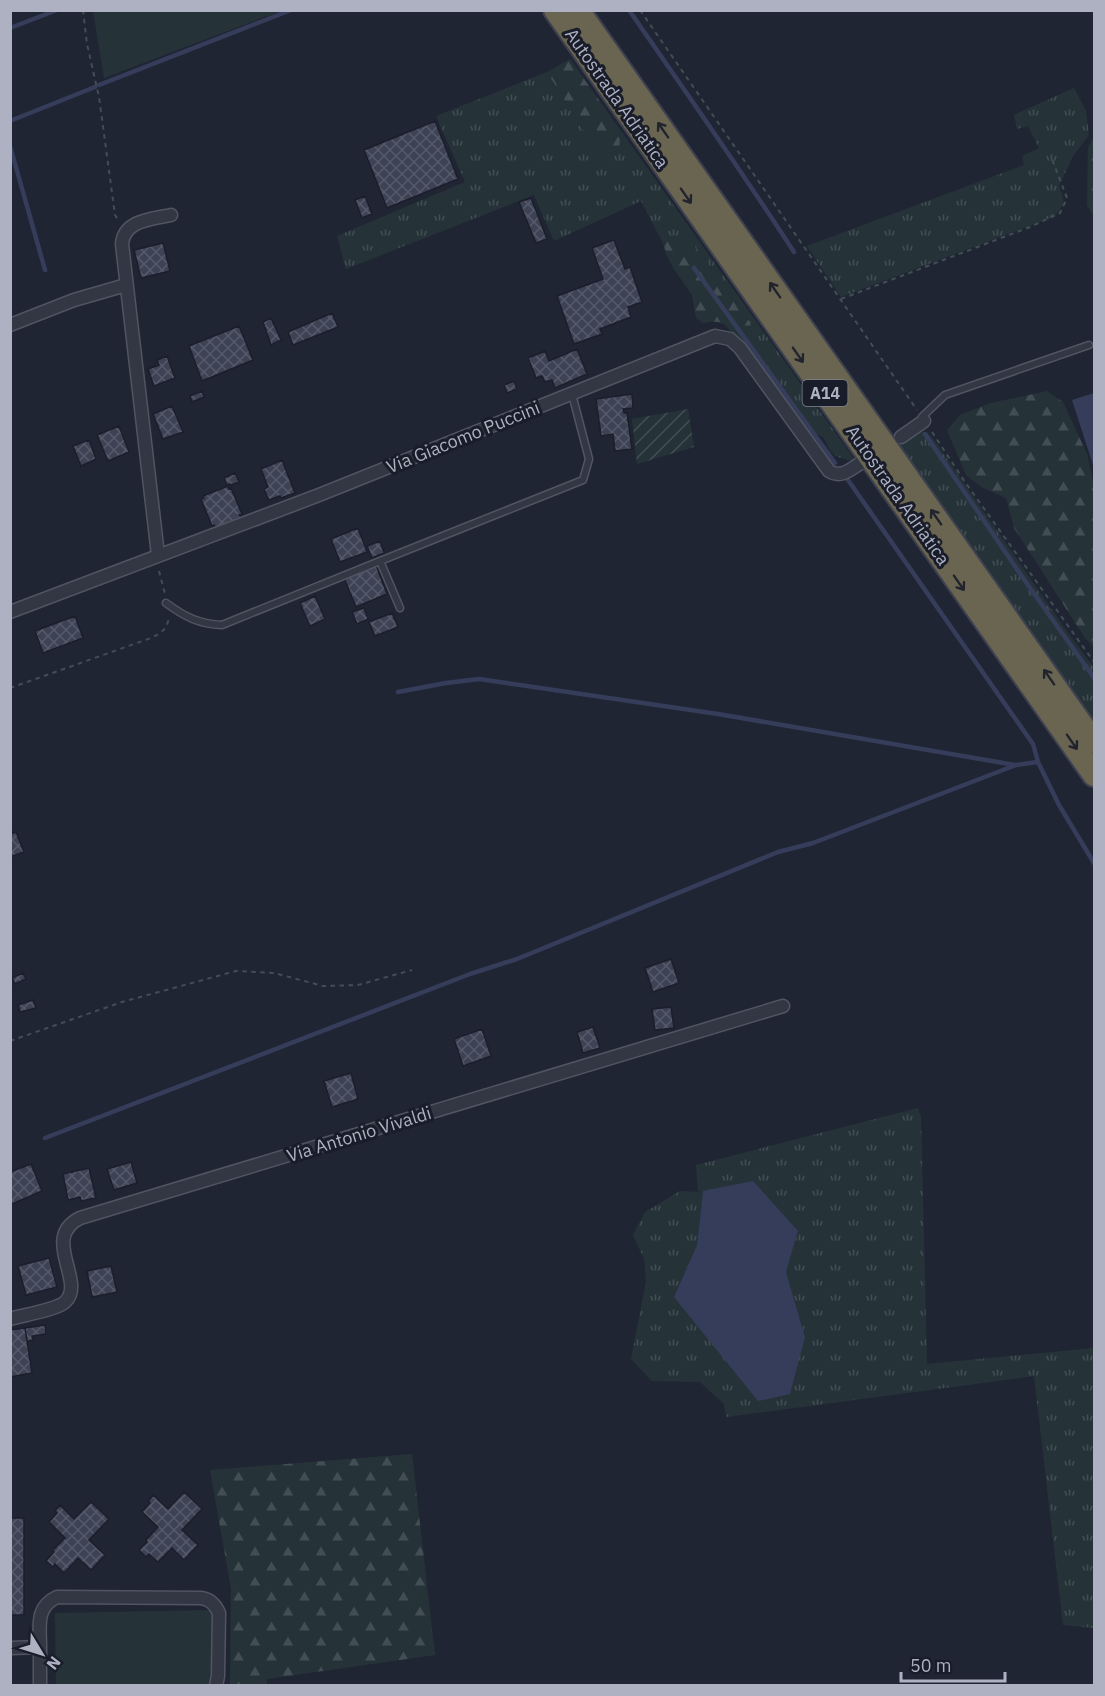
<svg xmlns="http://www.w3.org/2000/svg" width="1105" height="1696" font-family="'IBM Plex Sans',sans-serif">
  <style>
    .grass { fill: url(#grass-tufts); fill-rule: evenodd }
    .forest { fill: url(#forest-firs) }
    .park { fill: #253338 }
    .garden { fill: url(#garden-furrows) }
    .water { fill: #353d5a }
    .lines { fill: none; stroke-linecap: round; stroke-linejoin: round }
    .stream { stroke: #353d5a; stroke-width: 4.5 }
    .building { fill: url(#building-cross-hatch); stroke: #1b1e2b; stroke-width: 1.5 }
    .lane-casing { stroke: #515462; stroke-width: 9 }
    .street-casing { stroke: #515462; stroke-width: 15 }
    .highway-casing { stroke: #3e414f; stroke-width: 26 }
    .path { stroke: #414e54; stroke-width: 2; stroke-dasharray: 4.5 4.5; stroke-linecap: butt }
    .lane { stroke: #333744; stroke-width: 6 }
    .street { stroke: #333744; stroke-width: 12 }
    .highway { stroke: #6a6551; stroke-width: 22 }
    .oneway { stroke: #21232d }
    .labels { text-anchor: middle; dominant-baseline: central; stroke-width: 6; stroke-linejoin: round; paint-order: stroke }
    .shield { fill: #191c29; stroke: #818493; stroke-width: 1.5 }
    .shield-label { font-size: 16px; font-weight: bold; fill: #adb1c1 }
    .street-label { font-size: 18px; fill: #adb1c1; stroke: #191c29 }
  </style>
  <defs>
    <pattern id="grass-tufts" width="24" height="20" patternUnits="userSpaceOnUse" patternTransform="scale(1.5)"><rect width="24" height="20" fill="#253338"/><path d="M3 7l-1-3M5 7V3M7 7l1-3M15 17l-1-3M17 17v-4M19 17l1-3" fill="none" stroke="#424e53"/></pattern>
    <pattern id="forest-firs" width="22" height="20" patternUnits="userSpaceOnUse" patternTransform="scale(1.5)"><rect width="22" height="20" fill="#253338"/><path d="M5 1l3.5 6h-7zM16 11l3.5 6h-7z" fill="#424e53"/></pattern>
    <pattern id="garden-furrows" width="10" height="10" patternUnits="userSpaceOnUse" patternTransform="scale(1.5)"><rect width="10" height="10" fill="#253338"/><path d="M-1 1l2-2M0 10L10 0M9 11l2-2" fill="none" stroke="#424e53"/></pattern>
    <pattern id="building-cross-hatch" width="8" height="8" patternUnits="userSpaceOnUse" patternTransform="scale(1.5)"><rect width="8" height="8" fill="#3d4254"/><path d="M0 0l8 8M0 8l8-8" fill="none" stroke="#565b6b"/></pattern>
  </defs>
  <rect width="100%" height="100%" fill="#202534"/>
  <!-- grass -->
  <path class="grass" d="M547 72 586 134 597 148 611 154 619 149 621 131 856 462 838 457 831 452 824 438 819 435 804 434 739 342 750 322 713 273 701 253 694 246 675 240 663 243 641 201 554 241 534 195 346 269 337 236 465 182 436 116Z
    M1074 88 1086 111 1089 135 1073 156 1059 186C1065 201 1066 205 1053 217L841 297 807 246 1024 165 1022 156 1039 148 1028 126 1017 129 1014 115Z
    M919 432H927L932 437 1070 636 1094 668V723L897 443Z
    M918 1108 921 1117 927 1364 1094 1348V1628L1063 1625 1034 1376 726 1417 724 1404 700 1382 652 1381 631 1359 646 1281 644 1259 633 1235 645 1212 680 1191 698 1192 696 1165ZM703 1191 798 1231 786 1272 805 1337 674 1297 697 1245Z"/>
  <!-- forest -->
  <path class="forest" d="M570 59 621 131 619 149 611 154 597 148 586 134 547 72Z
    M1094 137V215L1087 206 1088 147Z
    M675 240 685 241 694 246 701 253 713 273 750 322C753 333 747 336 739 342 725 325 726 319 703 323L696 318 692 295 674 269 667 256 663 243Z
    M1047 391 1063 402 1087 454 1094 486V647L1085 638 1014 528 1006 498 983 488 966 475 947 430 960 415 991 403Z
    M412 1454 435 1655 267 1679V1685H230L231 1589 210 1470Z"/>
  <!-- park -->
  <path class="park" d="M93 11V10L280 11 104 78Z
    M214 1610 213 1685H56L55 1613Z"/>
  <!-- garden -->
  <path class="garden" d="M688 409 694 447 637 464 632 419Z"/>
  <!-- water -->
  <path class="water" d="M1094 393V468L1072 400Z
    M753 1181 798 1231 786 1272 805 1337 790 1394 758 1401 674 1297 697 1245 703 1191Z"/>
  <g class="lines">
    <!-- stream -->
    <path class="stream" d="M629 10C685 91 741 170 794 252
      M10 28 57 10
      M99 85 291 10
      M10 121 95 87
      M10 146 45 270
      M694 268 835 463
      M925 434 1023 578 1094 678
      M848 480 1033 744 1038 762
      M398 692 446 683 479 679 718 714 1015 765
      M45 1138 470 974 517 959 778 852 813 843 1016 765 1038 762 1059 805 1094 863"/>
  </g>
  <!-- building -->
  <path class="building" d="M435 121 458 179 387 208 364 150Z
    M365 196 372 214 362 218 355 200Z
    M531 198 547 239 536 243 519 202Z
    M614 240 625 269 630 267 642 302 628 307 631 317 600 329 602 334 574 344 557 296 603 279 592 248Z
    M163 243 170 271 141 278 134 250Z
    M332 313 338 327 293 345 288 332Z
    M271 318 281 340 271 345 263 322Z
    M239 326 253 360 202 381 189 346Z
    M577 349 587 374 555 388 552 380 545 382 542 376 536 378 528 358 545 351 549 361Z
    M167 356 175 378 154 386 148 369 159 365 157 360Z
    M514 381 517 389 507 393 504 385Z
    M202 391 204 397 192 402 190 396Z
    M632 394 633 408 623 409 624 413H627L632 449 615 451 613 434 601 436 596 399Z
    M172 406 183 432 163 439 153 414Z
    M119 426 129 452 108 461 97 435Z
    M89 440 96 459 81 466 73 446Z
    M282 460 295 493 281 498 280 496 269 500 264 489 268 487 261 469Z
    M235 473 239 482 231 485 230 484 227 485 224 478Z
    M228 486 229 489 231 488 242 514 239 515 241 517 216 528 214 525 212 526 201 499 204 498 203 496Z
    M358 528 367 552 340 562 331 539Z
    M380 541 384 553 372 558 367 546Z
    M376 565 387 594 356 607 344 578Z
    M315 596 325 619 310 626 300 603Z
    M364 608 368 619 357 624 352 612Z
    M392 613 398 627 375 636 369 622Z
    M75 616 83 638 43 653 35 631Z
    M16 832 24 852 10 857V834Z
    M671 959 679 983 653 992 645 968Z
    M23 973 26 979 15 984 12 978Z
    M33 1000 36 1008 20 1012 18 1005Z
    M671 1007 674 1028 655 1030 652 1009Z
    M593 1027 600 1048 583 1053 577 1032Z
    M482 1029 491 1056 463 1066 454 1039Z
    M351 1073 358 1099 332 1107 324 1081Z
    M131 1162 137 1183 114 1190 107 1169Z
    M31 1164 42 1191 12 1204 10 1199V1172Z
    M89 1168 96 1198 81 1201 80 1197 68 1200 63 1174Z
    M49 1258 57 1287 26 1295 18 1266Z
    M111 1266 117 1292 92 1297 87 1271Z
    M45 1325 46 1334 32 1336 33 1340 27 1341 25 1328Z
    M25 1328 32 1373 10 1377V1330Z
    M184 1492 202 1509 182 1530 198 1545 184 1560 172 1548 158 1562 149 1554 146 1557 139 1550 147 1542 146 1540 158 1527 142 1512 150 1503 148 1501 153 1495 168 1509Z
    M91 1502 109 1519 89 1540 105 1555 91 1570 78 1558 64 1573 55 1564 53 1567 46 1561 54 1552 52 1551 65 1538 49 1522 57 1513 55 1511 60 1505 74 1519Z
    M10 1518H24V1615H10Z"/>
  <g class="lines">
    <defs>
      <path id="lane" d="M922 417 945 395 1089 345
        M166 603C185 617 199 624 222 625L380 561
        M400 608 380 561 583 480 589 459 572 394"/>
      <path id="street" d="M10 325 74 300 126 285
        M901 437 924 421
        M158 555 122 244C124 220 152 219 171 215
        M10 612 319 495 715 336 730 339 740 348 829 471C840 478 849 471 859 464
        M10 1319C23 1315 56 1310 65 1302 87 1282 40 1238 80 1218L783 1006
        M40 1647V1686
        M10 1648 40 1647C40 1627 35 1607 57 1597L201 1598C210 1599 215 1604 219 1613L218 1676 216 1686"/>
      <path id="highway" d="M555 10 1094 775
        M578 10 1094 742"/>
    </defs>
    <!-- lane casing -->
    <use href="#lane" class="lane-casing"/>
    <!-- street casing -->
    <use href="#street" class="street-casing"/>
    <!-- highway casing -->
    <use href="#highway" class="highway-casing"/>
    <!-- path -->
    <path class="path" d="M83 10 87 44 99 97 115 215 118 220
      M640 10 917 410
      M841 299 1030 227 1060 213 1067 198 1052 159
      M932 432 965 482 1094 662
      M159 571 165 594
      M10 688 151 638C161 633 167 630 169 617
      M10 1041 122 1002 236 971 274 973 323 986 358 985 412 970"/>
    <!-- lane -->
    <use href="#lane" class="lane"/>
    <!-- street -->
    <use href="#street" class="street"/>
    <!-- highway -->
    <use href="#highway" class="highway"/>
  </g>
  <!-- one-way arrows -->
  <defs><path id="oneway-shaft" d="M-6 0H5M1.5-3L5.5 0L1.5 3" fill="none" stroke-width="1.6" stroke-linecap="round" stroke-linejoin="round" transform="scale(1.5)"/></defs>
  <g class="oneway">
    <use href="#oneway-shaft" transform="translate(663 130) rotate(-125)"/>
    <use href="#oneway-shaft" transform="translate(686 196) rotate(55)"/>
    <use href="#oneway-shaft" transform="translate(775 290) rotate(-125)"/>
    <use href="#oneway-shaft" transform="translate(798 355) rotate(55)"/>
    <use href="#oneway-shaft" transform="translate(936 517) rotate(-125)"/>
    <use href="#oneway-shaft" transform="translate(959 583) rotate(55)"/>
    <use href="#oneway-shaft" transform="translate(1049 677) rotate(-125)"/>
    <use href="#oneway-shaft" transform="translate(1072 742) rotate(55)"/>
  </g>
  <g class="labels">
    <!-- shield labels -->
    <rect class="shield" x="802.5" y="380" width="45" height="26" rx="4.5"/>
    <g class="shield-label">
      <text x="825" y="393">A14</text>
    </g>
    <!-- street labels -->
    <g class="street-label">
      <text transform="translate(617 98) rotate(55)">Autostrada Adriatica</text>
      <text transform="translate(463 437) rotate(-22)">Via Giacomo Puccini</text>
      <text transform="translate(898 495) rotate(55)">Autostrada Adriatica</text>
      <text transform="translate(359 1134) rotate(-17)">Via Antonio Vivaldi</text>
    </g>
  </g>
  <!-- border -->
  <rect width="1105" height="1696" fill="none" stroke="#adb1c1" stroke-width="24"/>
  <!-- north arrow -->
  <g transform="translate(42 1654) rotate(128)" stroke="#191c29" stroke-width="4.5" paint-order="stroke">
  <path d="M0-4.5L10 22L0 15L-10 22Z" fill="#adb1c1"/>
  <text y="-9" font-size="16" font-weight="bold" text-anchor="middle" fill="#adb1c1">N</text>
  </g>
  <!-- scale -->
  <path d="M901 1672v9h104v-9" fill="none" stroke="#adb1c1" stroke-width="3"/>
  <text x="910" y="1672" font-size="18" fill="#adb1c1" stroke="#191c29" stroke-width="4.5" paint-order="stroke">50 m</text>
</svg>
